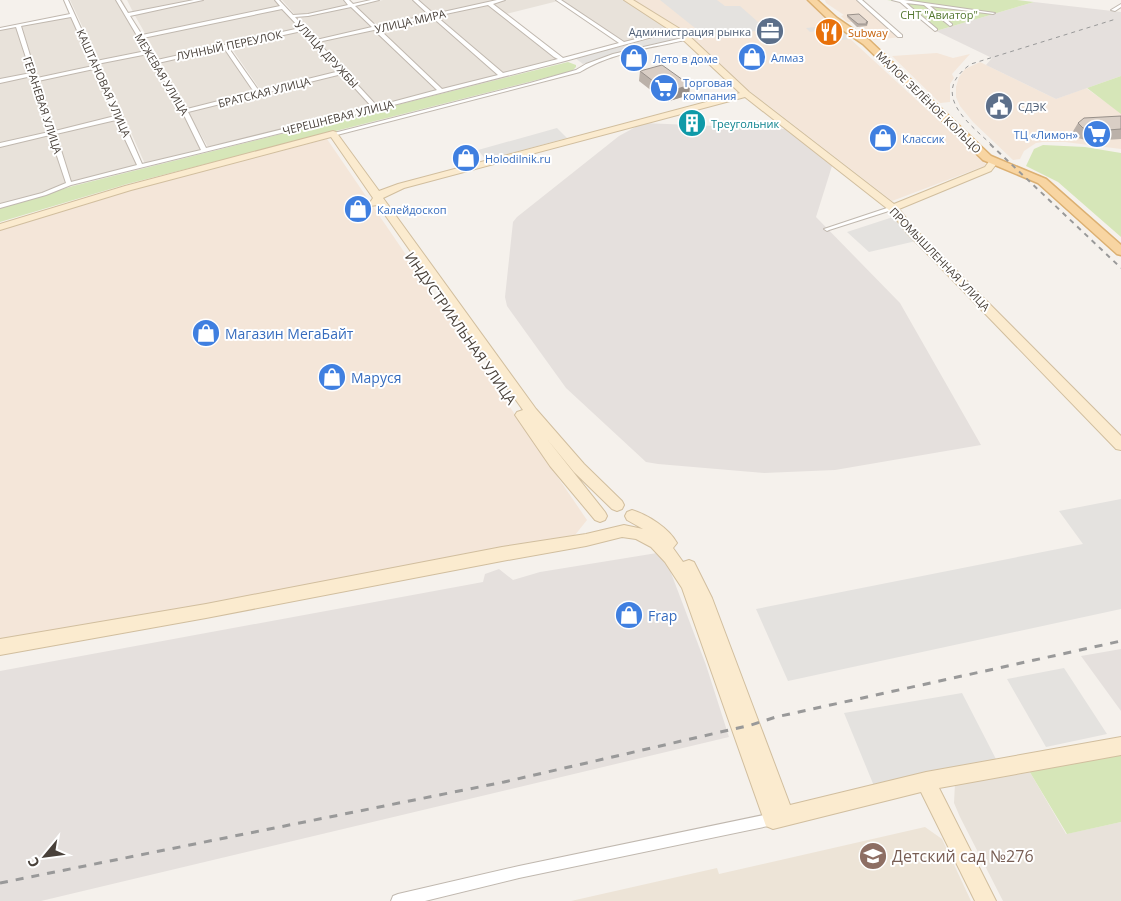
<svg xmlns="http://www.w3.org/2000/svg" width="1121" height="901" font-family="'Open Sans',sans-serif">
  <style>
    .residential { fill: #e8e2da }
    .commercial { fill: #f4e6d9 }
    .industrial { fill: #e5e0dd }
    .education { fill: #ede4d7 }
    .green { fill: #d6e6b8 }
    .parking { fill: #e4e2df }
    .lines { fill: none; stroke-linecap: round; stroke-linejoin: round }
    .street-casing { stroke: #c0b8af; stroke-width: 2 }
    .secondary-casing { stroke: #d1be9e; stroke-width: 2 }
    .primary-casing { stroke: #dcb072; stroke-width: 3 }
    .street { fill: #fff; fill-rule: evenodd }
    .secondary { fill: #fbebcf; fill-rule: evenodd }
    .primary { fill: #f8d5a2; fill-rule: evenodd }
    .rail-far2 { stroke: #999; stroke-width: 1; stroke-dasharray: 4 4; stroke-linecap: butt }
    .rail-far1 { stroke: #999; stroke-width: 2; stroke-dasharray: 5 5; stroke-linecap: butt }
    .rail { stroke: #999; stroke-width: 3; stroke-dasharray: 8 8; stroke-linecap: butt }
    .wall { fill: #bbb1a9 }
    .shaded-wall { fill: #98908a }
    .building { fill: #d9cec5; stroke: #98908a }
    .labels { text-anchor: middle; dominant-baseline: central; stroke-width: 4; stroke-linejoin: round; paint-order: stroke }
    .far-park-label { font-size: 11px; fill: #547830; stroke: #fff }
    .far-street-label { font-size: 11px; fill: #49413a; stroke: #fff }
    .far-service-label { font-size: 11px; fill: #4e5e75; stroke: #fff; text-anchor: end }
    .far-food-label { font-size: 11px; fill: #c56008; stroke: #fff; text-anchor: start }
    .far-shop-label { font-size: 11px; fill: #366cbe; stroke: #fff; text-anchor: start }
    .far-culture-label { font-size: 11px; fill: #0d838f; stroke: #fff; text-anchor: start }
    .street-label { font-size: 14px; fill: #49413a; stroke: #fff }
    .shop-label { font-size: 14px; fill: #366cbe; stroke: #fff; text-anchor: start }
    .near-education-label { font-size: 16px; fill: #785e54; stroke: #fff; text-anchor: start }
  </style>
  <rect width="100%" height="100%" fill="#f5f1ec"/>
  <!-- residential -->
  <path class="residential" d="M70 0H122L150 51 99 62Z
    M127 0H197L133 12Z
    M204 0H278L284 6 146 35 134 14Z
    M282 0H345L350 5 297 17Z
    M383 0H415L432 15 377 27 355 6Z
    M419 0H498L435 14Z
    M507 0H557L558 1 506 14 492 3Z
    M561 0H627L675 30 624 43Z
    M489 4 560 58 503 73 437 16Z
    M352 6 373 27 317 40 298 18Z
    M285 8 303 28 159 59 147 37Z
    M74 16 97 66 38 79 21 26Z
    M432 17 500 74 442 90 378 29Z
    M17 27 32 74 0 81V30Z
    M375 29 438 91 377 107 320 42Z
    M303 30 339 72 261 91 230 46Z
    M225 47 257 92 188 109 160 61Z
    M150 52 203 149 145 164 100 63Z
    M98 67 119 116 54 131 38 80Z
    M342 74 372 108 209 149 188 112Z
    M33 75 50 133 0 144V82Z
    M120 118 141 165 72 183 55 134Z
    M52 134 67 184 43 194 0 205V146Z
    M1028 769 1066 834 1121 822V901H1003L960 817 954 803 955 783Z"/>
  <!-- commercial -->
  <path class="commercial" d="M634 0H808L987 165 892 201 747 89 688 33Z
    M825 0H860L901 37 874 40 853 22H847L841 16 844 15 826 3Z
    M937 53 953 58 970 54 952 74 954 78 950 84V102L940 103 892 56Z
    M980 62 1056 99 1086 88 1121 113V149L1065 142H1043L1036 143 1024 151 1020 159 1013 160 973 122 960 106 956 97V87L959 77 965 69Z
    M327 139 587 520 575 535 0 642V229L143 186Z"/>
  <!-- industrial -->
  <path class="industrial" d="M1034 2 1121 12V76L1056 99 986 65 992 58 936 31Z
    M643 123 786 129 832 166 816 217 900 303 981 445 835 470 764 473 658 464 646 462 566 388 507 306 505 297 513 222 517 217 619 136Z
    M657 553 668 565 706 665 729 737 41 901H0V671L483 582 485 574 499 569 513 580 540 572Z
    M1121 649V711L1081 656Z"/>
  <!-- education -->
  <path class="education" d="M925 827 942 839 971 901H571L717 868 719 874Z"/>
  <!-- green -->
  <path class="green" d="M887 0H1017L1034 2 936 31 901 2Z
    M568 62 576 65V67L572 71 127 184 0 222V208L73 186Z
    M1121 76V114L1087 88Z
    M1043 145 1085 147 1121 153V237L1058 182 1026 166 1034 149Z
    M1121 750V822L1067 834 1028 769Z"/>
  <!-- parking -->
  <path class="parking" d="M660 0H717L725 6H740L767 30 705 36Z
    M835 25 852 39 842 40 829 29 810 32 806 28Z
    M674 33 681 38 583 64 575 58Z
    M557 128 567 138 486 160 478 150Z
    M893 217 916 241 869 252 847 232Z
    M1121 499V609L788 681 756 609 1083 544 1059 511Z
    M1064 668 1107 734 1046 747 1007 679Z
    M962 693 998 763 874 786 844 713Z"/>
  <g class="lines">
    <defs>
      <path id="street" d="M64 0H68L96 61 146 51 116 0H120L128 13 194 0H203L130 16 142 35 280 6 275 0H279L293 15 308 14 348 5 344 0H349L353 4 371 0H379L355 6 376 26 429 15 413 0H418L434 14 497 0H505L493 4 563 58 619 43 556 0H561L624 42 676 29 678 30 565 61 378 109 71 185 46 195 0 208V204L42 193 66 183 50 135 0 147V143L49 132 32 76 0 83V79L31 73 16 27 0 30V28L70 14ZM488 5 554 57 558 59 503 73 436 16ZM351 7 372 27 316 40 295 17 308 16ZM282 9 300 28 157 60 143 38ZM71 17 93 66 37 78 21 26ZM432 17 498 75 442 89 379 29ZM374 30 437 90 377 106 318 42ZM302 31 340 71 259 91 228 47ZM224 48 254 92 187 109 158 63ZM148 54 152 61 151 62 154 63 182 111 201 150 142 164 122 118 123 117 120 115 97 64ZM94 69 115 116 55 131 38 81ZM342 74 372 107 206 148 188 112ZM116 120 137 165 71 182 56 134Z
        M857 0H862L902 35V37H898Z
        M892 0H904L995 13 993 14 930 6 952 24V25L950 26 924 5 906 3 937 29V30L935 31 900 2Z
        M1121 4V7L1115 11 1111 10Z
        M687 37H689V39C652 48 612 52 580 72L333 136 330 134 530 83 576 70 586 64 613 54Z
        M893 206 896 208 895 209 829 230 827 231 824 229Z
        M773 813 777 815 779 819 777 823 773 825 519 878 425 901H391L393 896 398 894 519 866Z"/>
      <path id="secondary" d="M624 0H633L685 32 749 92 894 204 985 167 990 160H996L998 162 991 171 899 209 914 228 1121 436V450L1116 449 906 232 889 210 745 97 404 188 383 198 536 409 584 464 622 501 624 505 622 509 617 511 612 509 574 472 547 439 605 512 607 516 605 520 600 522 595 520 550 466 515 415 517 412 523 410 378 205 370 206 369 204 373 198 331 137 131 190 0 230V224L125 186 333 131 336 132 379 191 398 184 740 93 679 36Z
        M632 510C648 515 669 528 677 543L673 548 683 562 689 560 694 562 712 598 790 805 926 772 1121 737V755L939 788 996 901H975L921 792 773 829 766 826 682 588 665 562 651 547 636 539 622 537 586 546 502 561 206 618 0 655V639L206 604 502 547 586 534 624 525 643 529 627 520 625 516 627 512Z"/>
      <path id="primary" d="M808 0H817L837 18 869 40 991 156 1046 179 1121 245V255L1117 254 1038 183 983 160 863 44 831 22Z"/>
    </defs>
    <!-- street casing -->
    <use href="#street" class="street-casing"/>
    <!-- secondary casing -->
    <use href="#secondary" class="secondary-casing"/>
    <!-- primary casing -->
    <use href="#primary" class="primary-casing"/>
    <!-- street -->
    <use href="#street" class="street"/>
    <!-- secondary -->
    <use href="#secondary" class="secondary"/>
    <!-- primary -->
    <use href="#primary" class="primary"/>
    <!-- rail-far2 -->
    <path class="rail-far2" d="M992 145C967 122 929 93 971 64L1116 19"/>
    <!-- rail-far1 -->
    <path class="rail-far1" d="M990 144 1121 268"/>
    <!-- rail -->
    <path class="rail" d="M0 883 504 782 751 725 776 717 1121 641"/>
  </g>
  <!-- wall -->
  <path class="wall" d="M847 15 868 22 867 26 857 27 847 17Z
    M640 71 690 85 689 95 666 102 639 81Z
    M1121 116V139L1089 141 1078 138 1072 133 1078 123Z"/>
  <!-- shaded-wall -->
  <path class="shaded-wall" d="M690 85 689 95 666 102 667 92Z"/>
  <!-- building -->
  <path class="building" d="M859 14 868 22H866L867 24H858L847 15Z
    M662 65 690 85 667 92 640 71Z
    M1121 116V129L1095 131 1083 128 1078 123 1084 118Z"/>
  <!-- icons -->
  <defs>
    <symbol id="office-disc" viewBox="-11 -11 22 22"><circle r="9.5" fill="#5c6f8a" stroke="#fff"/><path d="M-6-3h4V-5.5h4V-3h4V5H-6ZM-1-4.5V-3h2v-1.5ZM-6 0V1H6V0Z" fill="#fff"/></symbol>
    <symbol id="restaurant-disc" viewBox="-11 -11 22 22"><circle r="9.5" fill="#e8710a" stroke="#fff"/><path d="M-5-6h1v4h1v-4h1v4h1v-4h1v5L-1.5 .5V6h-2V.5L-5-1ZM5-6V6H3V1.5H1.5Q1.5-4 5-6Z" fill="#fff"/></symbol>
    <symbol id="shop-disc" viewBox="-11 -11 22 22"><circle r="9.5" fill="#3f7fe0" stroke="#fff"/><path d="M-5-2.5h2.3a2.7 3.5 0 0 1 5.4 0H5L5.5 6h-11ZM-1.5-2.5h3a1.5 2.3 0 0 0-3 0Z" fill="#fff"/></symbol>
    <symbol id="supermarket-disc" viewBox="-11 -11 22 22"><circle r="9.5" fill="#3f7fe0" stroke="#fff"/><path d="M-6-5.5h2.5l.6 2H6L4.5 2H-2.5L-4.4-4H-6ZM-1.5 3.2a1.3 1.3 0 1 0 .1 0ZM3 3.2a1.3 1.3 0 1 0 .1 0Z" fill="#fff"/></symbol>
    <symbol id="civic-disc" viewBox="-11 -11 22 22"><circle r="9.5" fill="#5c6f8a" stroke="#fff"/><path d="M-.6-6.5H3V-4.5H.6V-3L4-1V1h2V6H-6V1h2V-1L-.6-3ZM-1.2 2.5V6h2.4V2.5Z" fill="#fff"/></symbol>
    <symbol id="building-disc" viewBox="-11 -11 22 22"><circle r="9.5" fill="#0f9aa8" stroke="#fff"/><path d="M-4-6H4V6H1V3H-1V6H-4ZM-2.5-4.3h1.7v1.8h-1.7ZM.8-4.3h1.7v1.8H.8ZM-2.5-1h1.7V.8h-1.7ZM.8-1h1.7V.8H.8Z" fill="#fff"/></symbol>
    <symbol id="school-disc" viewBox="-11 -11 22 22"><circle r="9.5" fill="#8d6e63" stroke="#fff"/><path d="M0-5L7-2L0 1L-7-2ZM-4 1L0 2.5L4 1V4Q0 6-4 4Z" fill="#fff"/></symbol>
  </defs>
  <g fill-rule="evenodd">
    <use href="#office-disc" x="754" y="15" width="32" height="32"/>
    <use href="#restaurant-disc" x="813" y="16" width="32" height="32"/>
    <use href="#shop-disc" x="736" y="41" width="32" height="32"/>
    <use href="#shop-disc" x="618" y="42" width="32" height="32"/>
    <use href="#supermarket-disc" x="648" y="72" width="32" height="32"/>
    <use href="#civic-disc" x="983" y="90" width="32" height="32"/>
    <use href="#building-disc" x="676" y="107" width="32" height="32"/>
    <use href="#supermarket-disc" x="1081" y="118" width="32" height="32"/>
    <use href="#shop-disc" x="867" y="122" width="32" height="32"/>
    <use href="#shop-disc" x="450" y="142" width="32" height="32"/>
    <use href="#shop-disc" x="342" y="193" width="32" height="32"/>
    <use href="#shop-disc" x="190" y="317" width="32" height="32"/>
    <use href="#shop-disc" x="316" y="361" width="32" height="32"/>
    <use href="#shop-disc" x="613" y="599" width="32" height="32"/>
    <use href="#school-disc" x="857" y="840" width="32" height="32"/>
  </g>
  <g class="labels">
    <!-- far-park labels -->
    <g class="far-park-label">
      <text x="939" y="14">СНТ "Авиатор"</text>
    </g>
    <!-- far-street labels -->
    <g class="far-street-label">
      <text transform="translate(410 21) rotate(-13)">УЛИЦА МИРА</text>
      <text transform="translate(229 45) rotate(-12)">ЛУННЫЙ ПЕРЕУЛОК</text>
      <text transform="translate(327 54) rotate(47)">УЛИЦА ДРУЖБЫ</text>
      <text transform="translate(162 74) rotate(59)">МЕЖЕВАЯ УЛИЦА</text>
      <text transform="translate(104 83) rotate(66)">КАШТАНОВАЯ УЛИЦА</text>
      <text transform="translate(264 92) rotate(-14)">БРАТСКАЯ УЛИЦА</text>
      <text transform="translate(929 102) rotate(44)">МАЛОЕ ЗЕЛЁНОЕ КОЛЬЦО</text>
      <text transform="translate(43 105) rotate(72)">ГЕРАНЕВАЯ УЛИЦА</text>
      <text transform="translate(338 117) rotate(-14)">ЧЕРЕШНЕВАЯ УЛИЦА</text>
      <text transform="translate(940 259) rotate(46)">ПРОМЫШЛЕННАЯ УЛИЦА</text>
    </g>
    <!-- far-service labels -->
    <g class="far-service-label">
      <text x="751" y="31">Администрация рынка</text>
      <text x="1018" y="106" text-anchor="start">СДЭК</text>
    </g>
    <!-- far-food labels -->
    <g class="far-food-label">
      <text x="848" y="32">Subway</text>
    </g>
    <!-- far-shop labels -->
    <g class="far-shop-label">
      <text x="771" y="57">Алмаз</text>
      <text x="653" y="58">Лето в доме</text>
      <text x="683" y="82">Торговая<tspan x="683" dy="13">компания</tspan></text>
      <text x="1078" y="134" text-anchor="end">ТЦ «Лимон»</text>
      <text x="902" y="138">Классик</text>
      <text x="485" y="158">Holodilnik.ru</text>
      <text x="377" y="209">Калейдоскоп</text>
    </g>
    <!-- far-culture labels -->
    <g class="far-culture-label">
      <text x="711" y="123">Треугольник</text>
    </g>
    <!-- street labels -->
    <g class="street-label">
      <text transform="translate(461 328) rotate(55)">ИНДУСТРИАЛЬНАЯ УЛИЦА</text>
    </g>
    <!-- shop labels -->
    <g class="shop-label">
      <text x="225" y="333">Магазин МегаБайт</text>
      <text x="351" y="377">Маруся</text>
      <text x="648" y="615">Frap</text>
    </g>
    <!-- near-education labels -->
    <g class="near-education-label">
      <text x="892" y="856">Детский сад №276</text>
    </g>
  </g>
  <!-- north arrow -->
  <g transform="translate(45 856) rotate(241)" stroke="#ffffff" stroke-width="4" paint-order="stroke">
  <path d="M0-4L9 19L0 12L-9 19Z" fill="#49413a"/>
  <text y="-8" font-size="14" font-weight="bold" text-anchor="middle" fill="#49413a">С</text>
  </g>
</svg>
